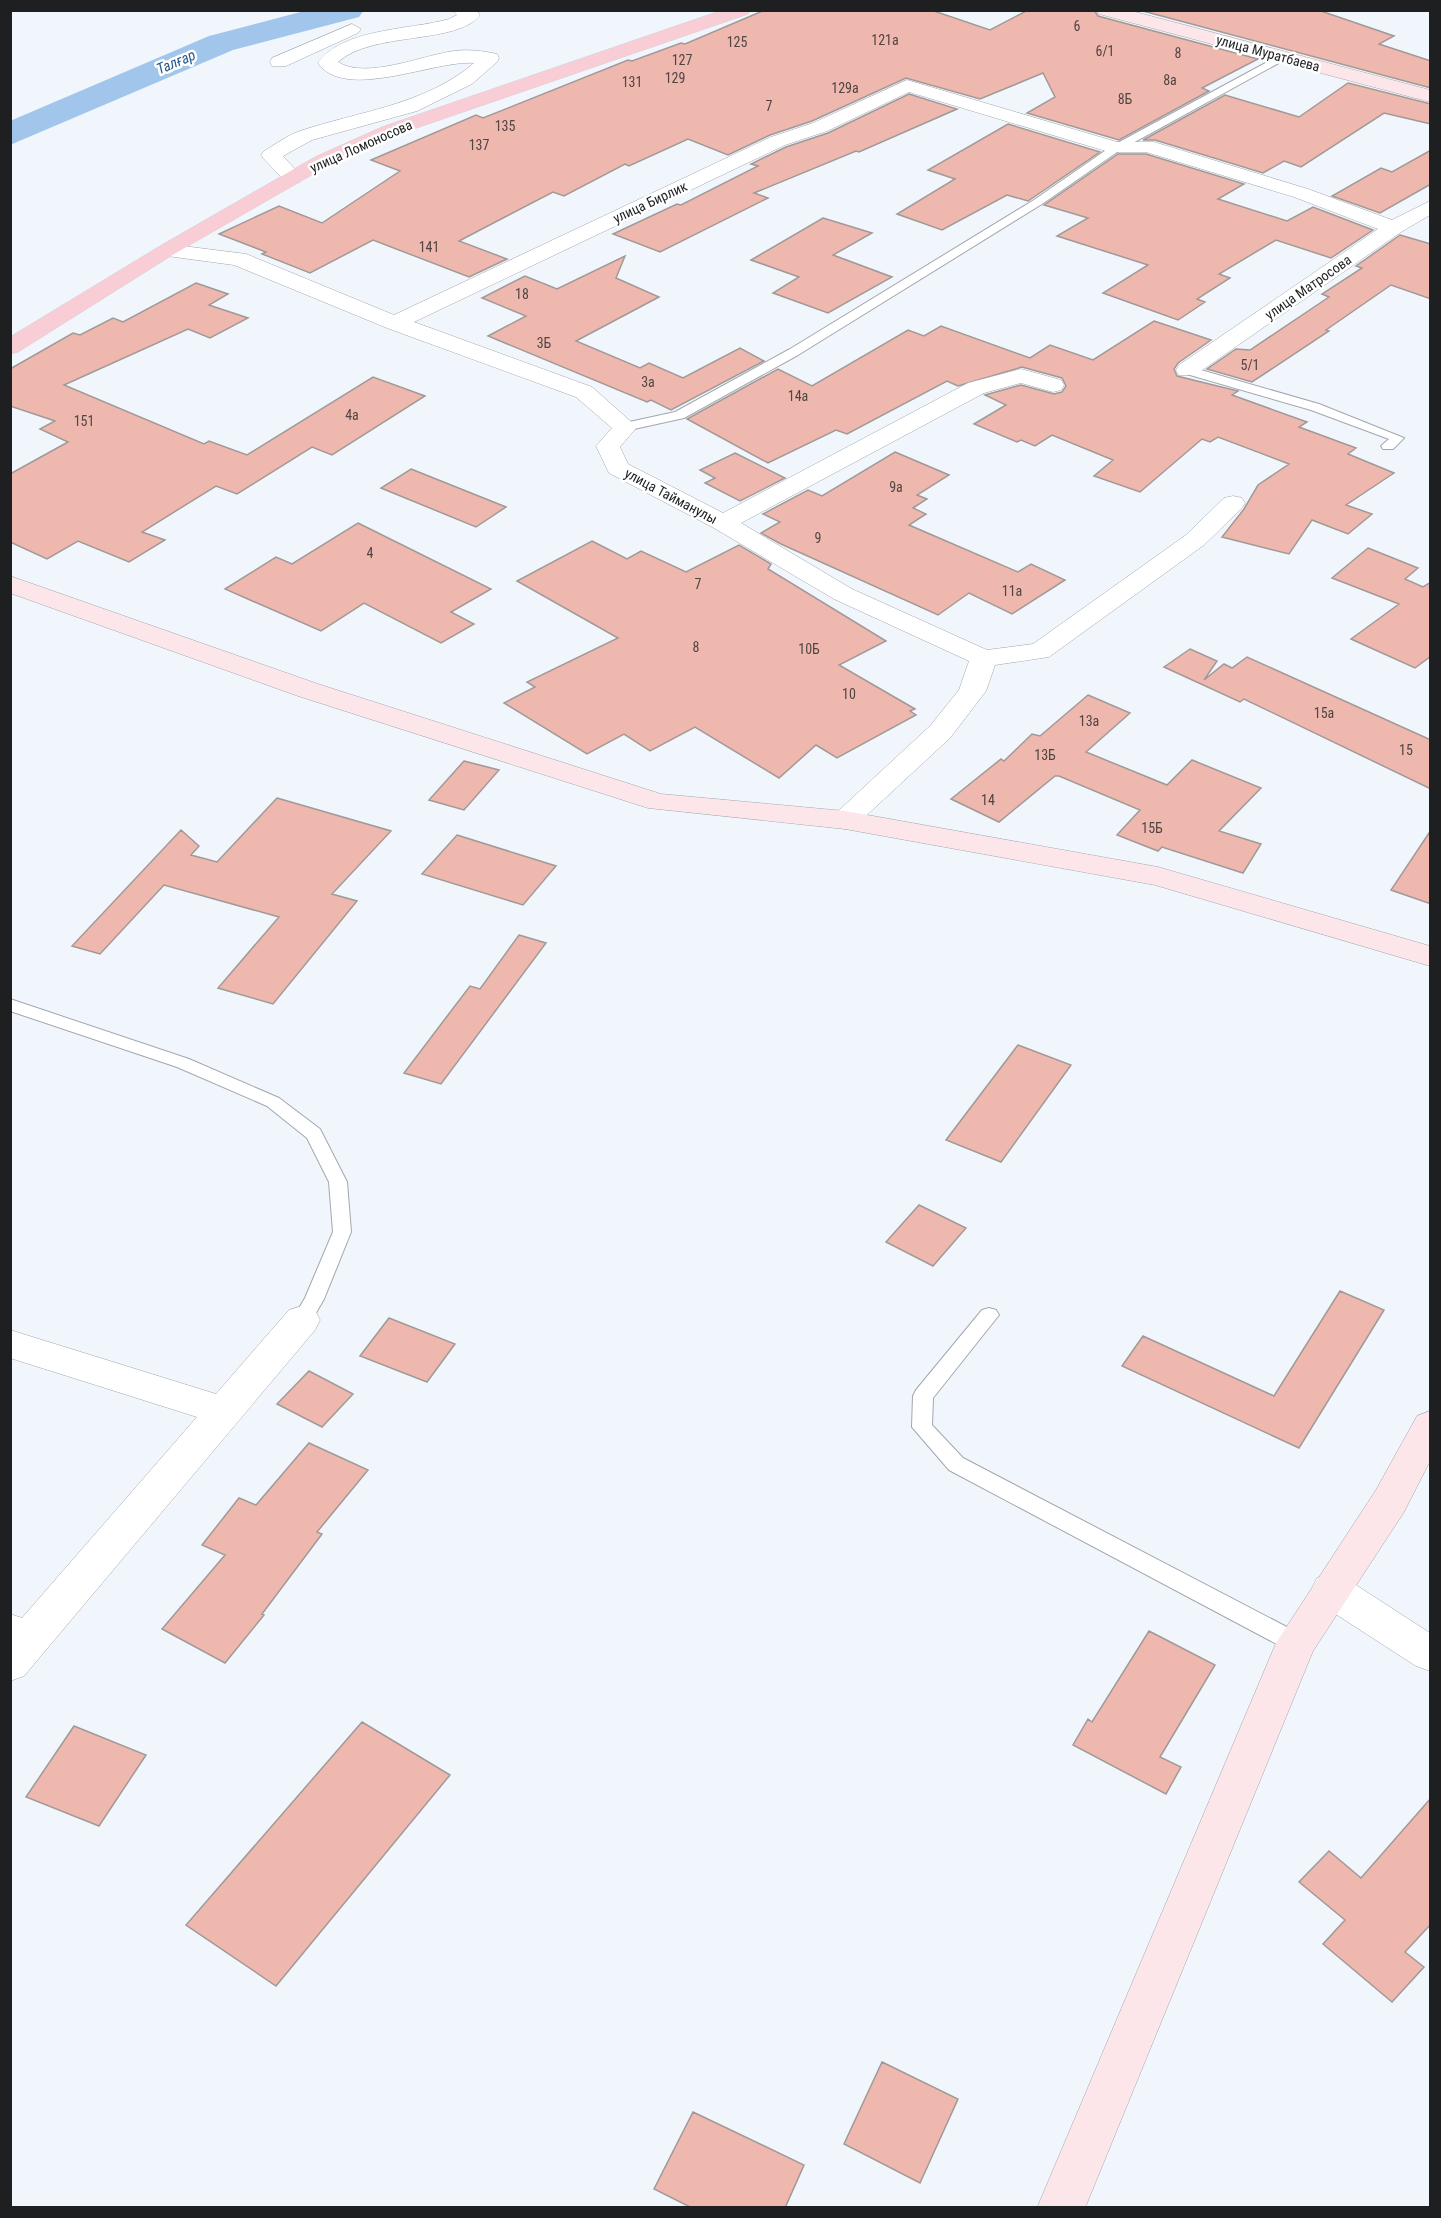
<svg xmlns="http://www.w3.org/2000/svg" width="1441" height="2218" font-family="'Roboto Condensed',sans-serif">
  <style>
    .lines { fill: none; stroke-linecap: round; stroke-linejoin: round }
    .river { fill: #a2c6eb; fill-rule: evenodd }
    .building { fill: #eeb8ae; stroke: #a19998; stroke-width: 1.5 }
    .lane-casing { stroke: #a2a7ad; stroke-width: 2 }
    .street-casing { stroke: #a2a7ad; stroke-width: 1 }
    .secondary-casing { stroke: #a2a7ad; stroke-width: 1 }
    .primary-casing { stroke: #d2d2d3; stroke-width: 1 }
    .lane { fill: #fff; fill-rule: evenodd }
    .street { fill: #fff; fill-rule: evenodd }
    .secondary { fill: #fce6ea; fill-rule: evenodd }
    .primary { fill: #f9cdd6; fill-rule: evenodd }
    .labels { text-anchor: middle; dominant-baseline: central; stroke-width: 5; stroke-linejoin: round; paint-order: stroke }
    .number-label { font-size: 14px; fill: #514544 }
    .far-street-label { font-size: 14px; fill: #1d1f21; stroke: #fff }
    .far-water-label { font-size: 15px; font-style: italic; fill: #255a89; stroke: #fff }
  </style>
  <rect width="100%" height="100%" fill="#f1f6fc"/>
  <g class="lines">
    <!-- river -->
    <path class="river" d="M308 10H364L359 17 233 50 10 145V121L209 36Z"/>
  </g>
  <!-- building -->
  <path class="building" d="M765 10H931L990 30 1028 10H1094L1098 16 1258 59 1202 88 1209 91 1119 140 1027 113 1055 97 1043 73 980 99 906 78 812 121 770 135 728 155 688 139 629 166 625 164 564 196 553 192 459 241 507 259 469 277 373 240 310 273 262 254 266 252 219 234 279 206 322 223 400 171 371 160 476 115 483 118 628 60 632 61 681 43 685 44Z
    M1139 10H1318L1394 36 1379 44 1431 61V88Z
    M1348 83 1431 104V124L1384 113 1301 167 1284 161 1263 173 1155 140H1143L1225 95 1299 117Z
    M909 94 957 109 859 152 856 151 754 193 768 198 660 252 613 234 677 204 681 205 758 166 751 164 786 147 828 133Z
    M1008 124 1100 152 1028 201 1007 195 942 230 897 214 955 179 928 170Z
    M1431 150V184L1380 213 1332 196 1381 168 1392 172Z
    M1118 154H1146L1244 184 1218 199 1287 221 1313 207 1373 230 1331 258 1276 240 1219 274 1230 278 1197 299 1205 302 1178 320 1103 293 1148 265 1057 236 1088 218 1044 205Z
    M823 218 872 233 833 255 892 277 828 313 773 293 799 277 751 260Z
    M1400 235 1431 244V299L1391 285 1326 330 1329 331 1252 382 1207 369 1236 349 1250 350 1329 297 1322 294 1362 268 1356 266Z
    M625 256 616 278 659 297 576 341 640 368 649 363 683 378 740 348 764 361 671 410 651 400 647 402 488 336 526 316 482 298 525 276 557 289Z
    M196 283 228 294 209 305 248 318 210 338 188 329 64 385 204 444 209 441 247 455 373 377 425 396 332 455 312 447 237 494 216 486 142 532 165 540 129 562 78 541 47 559 10 542V474L68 442 40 429 55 421 10 406V369L73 333 80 335 113 318 123 322Z
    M1154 321 1211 340 1178 363 1174 369 1177 376 1238 391 1232 395 1307 422 1299 427 1356 448 1348 454 1394 473 1346 505 1372 514 1348 534 1312 520 1289 554 1222 537 1244 509 1258 485 1289 464 1218 437 1210 442 1202 439 1140 492 1094 476 1113 460 1052 435 1035 446 1021 440 1017 442 974 424 1006 405 985 395 1021 385 1054 394 1062 392 1066 386 1062 378 1022 367 958 386 947 381 847 434 836 430 768 463 687 419 778 369 812 386 908 330 924 336 941 326 1030 358 1050 345 1093 360Z
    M895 452 949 475 917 495 927 499 913 508 926 514 909 525 1018 572 1031 564 1065 580 1012 614 969 593 938 615 781 544 761 533 780 522 763 514 808 490 822 496Z
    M735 453 785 478 740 501 705 483 715 478 700 470Z
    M411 469 506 507 476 527 381 488Z
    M358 523 491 589 451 612 474 624 441 643 364 603 321 631 225 589 276 557 292 564Z
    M592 541 627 559 641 551 686 572 739 545 771 564 768 569 886 641 839 665 915 709 910 711 916 715 837 758 816 745 779 778 695 727 650 751 624 734 587 754 504 703 535 687 527 682 618 638 517 581Z
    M1368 548 1418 568 1405 579 1423 587 1431 582V656L1415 668 1351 639 1399 604 1332 578Z
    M1190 649 1217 661 1204 680 1224 664 1232 668 1247 657 1431 740V789L1244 699 1240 702 1164 667Z
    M1088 695 1130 713 1086 752 1167 785 1192 760 1261 788 1219 831 1261 844 1243 873 1162 847 1158 851 1117 835 1140 810 1059 776H1055L999 822 951 799 1001 759 1004 761 1032 734 1040 736Z
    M464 761 499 770 464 810 429 800Z
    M277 798 391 831 332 894 357 901 273 1004 218 988 279 917 164 885 100 954 72 946 181 830 199 846 191 855 217 862Z
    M1431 830V904L1391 890Z
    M457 835 556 866 523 905 422 874Z
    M519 935 546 943 441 1084 404 1073 470 986 480 989Z
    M1018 1045 1071 1065 1001 1162 946 1140Z
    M919 1205 966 1228 933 1266 886 1242Z
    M1340 1291 1384 1310 1299 1448 1122 1366 1143 1336 1274 1396Z
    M389 1318 455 1344 427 1382 360 1356Z
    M309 1371 353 1394 322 1427 277 1404Z
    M309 1443 368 1470 317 1532 322 1534 262 1614 264 1615 225 1663 162 1629 225 1555 202 1545 239 1498 256 1505Z
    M1149 1631 1215 1665 1160 1757 1181 1767 1166 1794 1073 1745 1088 1719 1092 1722Z
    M362 1722 450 1775 276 1986 186 1925Z
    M74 1726 146 1755 99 1826 26 1797Z
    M1431 1798V1924L1405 1952 1424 1967 1392 2002 1323 1944 1345 1920 1299 1882 1329 1851 1361 1878Z
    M882 2062 958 2099 920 2183 844 2144Z
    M693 2112 804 2165 785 2208H692L654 2189Z"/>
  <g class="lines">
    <defs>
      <path id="lane" d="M1282 54 1287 57 1286 59 1120 150 1042 204 798 355 684 418 625 431 619 427 620 424 675 412 790 349 1034 200 1112 146Z
        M1187 366 1319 404 1404 438 1393 449H1383L1381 446 1389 439 1311 410 1183 373V367Z
        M10 999 189 1059 279 1098 320 1129 347 1182 351 1232 324 1299 309 1325 302 1327 295 1325 292 1320 305 1298 333 1232 329 1182 307 1138 267 1106 177 1067 10 1011Z
        M989 1308 996 1310 999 1315 933 1398 932 1425 963 1458 1304 1636 1307 1643 1304 1650 1296 1652 1288 1650 949 1470 912 1427 913 1396 916 1390 982 1310Z"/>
      <path id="street" d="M452 10H476L480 15C458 45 372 31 338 62 366 80 423 55 454 51 467 49 484 51 497 54L499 58 497 62 472 84 417 111 312 140 283 156 303 178 300 182H286L264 159 261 155 264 151C276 144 288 135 300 131 360 111 425 105 474 63 434 60 345 102 318 63 342 28 411 30 449 19L457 15Z
        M352 24 361 29 358 33 286 66H272L270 62 272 58Z
        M907 80 1117 142H1154L1308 189 1392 220 1430 201V215L1401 232 1195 375H1179L1176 370 1179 365 1378 229 1294 197 1146 152H1109L909 92 827 131 785 145 414 322 592 387 637 427 620 447 628 464 723 513 968 383 1021 369 1061 380 1064 385 1061 390 1053 392 1021 383 984 393 741 523 852 589 987 650 1033 644 1186 535 1224 498 1233 496 1242 498 1245 503 1242 508 1204 545 1049 657 995 665 986 691 950 738 855 826 845 829 835 826 830 820 835 814 930 726 959 690 969 661 834 599 714 528 609 473 596 446 612 428 576 397 387 328 234 265 167 256 160 254 156 250 160 246 167 244 246 254 394 315 771 137 813 123Z
        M302 1306 315 1310 320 1320 315 1330 24 1676 10 1681V1614L22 1618 197 1417 10 1358V1330L216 1394 289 1310Z
        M1331 1573 1345 1578 1430 1633V1671L1416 1666 1317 1602 1311 1590 1317 1578Z"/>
      <path id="secondary" d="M1096 10H1128L1430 90V102L1099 14Z
        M10 576 318 684 661 794 845 811 1158 867 1430 946V966L1155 885 845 829 648 808 298 696 10 593Z
        M1430 1411V1461L1404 1512 1313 1651 1085 2208H1037L1276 1643 1376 1490 1417 1416Z"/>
      <path id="primary" d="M723 10H751L748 14 396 135 329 165 174 254 18 352 10 354V337L160 246 315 157 382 127Z"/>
    </defs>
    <!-- lane casing -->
    <use href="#lane" class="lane-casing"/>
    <!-- street casing -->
    <use href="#street" class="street-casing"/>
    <!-- secondary casing -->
    <use href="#secondary" class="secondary-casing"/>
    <!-- primary casing -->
    <use href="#primary" class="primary-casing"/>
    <!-- lane -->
    <use href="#lane" class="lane"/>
    <!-- street -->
    <use href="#street" class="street"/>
    <!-- secondary -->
    <use href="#secondary" class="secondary"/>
    <!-- primary -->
    <use href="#primary" class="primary"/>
  </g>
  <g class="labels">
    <!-- number labels -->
    <g class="number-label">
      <text x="1077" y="26">6</text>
      <text x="885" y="40">121а</text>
      <text x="737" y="42">125</text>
      <text x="1105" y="51">6/1</text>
      <text x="1178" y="53">8</text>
      <text x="682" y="60">127</text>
      <text x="675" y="78">129</text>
      <text x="1170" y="80">8а</text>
      <text x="632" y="82">131</text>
      <text x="845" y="88">129а</text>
      <text x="1125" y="99">8Б</text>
      <text x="769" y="106">7</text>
      <text x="505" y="126">135</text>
      <text x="479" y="145">137</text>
      <text x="429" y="247">141</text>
      <text x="522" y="294">18</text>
      <text x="544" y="343">3Б</text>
      <text x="1250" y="365">5/1</text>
      <text x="648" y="382">3а</text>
      <text x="798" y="396">14а</text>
      <text x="352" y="415">4а</text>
      <text x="84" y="421">151</text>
      <text x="896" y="487">9а</text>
      <text x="818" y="538">9</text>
      <text x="370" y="553">4</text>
      <text x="698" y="584">7</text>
      <text x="1012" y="591">11а</text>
      <text x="696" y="647">8</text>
      <text x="809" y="649">10Б</text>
      <text x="849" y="694">10</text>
      <text x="1324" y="713">15а</text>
      <text x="1089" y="721">13а</text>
      <text x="1406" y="750">15</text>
      <text x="1045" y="755">13Б</text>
      <text x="988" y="800">14</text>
      <text x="1152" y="828">15Б</text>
    </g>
    <!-- far-street labels -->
    <g class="far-street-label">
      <text transform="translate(1268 53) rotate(15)">улица Муратбаева</text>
      <text transform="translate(361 146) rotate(-24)">улица Ломоносова</text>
      <text transform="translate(650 202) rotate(-25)">улица Бирлик</text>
      <text transform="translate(1308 287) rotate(-35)">улица Матросова</text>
      <text transform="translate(671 496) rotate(28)">улица Тайманулы</text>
    </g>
    <!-- far-water labels -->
    <g class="far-water-label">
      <text transform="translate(176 62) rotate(-23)">Талғар</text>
    </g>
  </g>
  <!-- border -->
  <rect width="1441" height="2218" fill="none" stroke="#1d1f21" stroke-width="24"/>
</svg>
